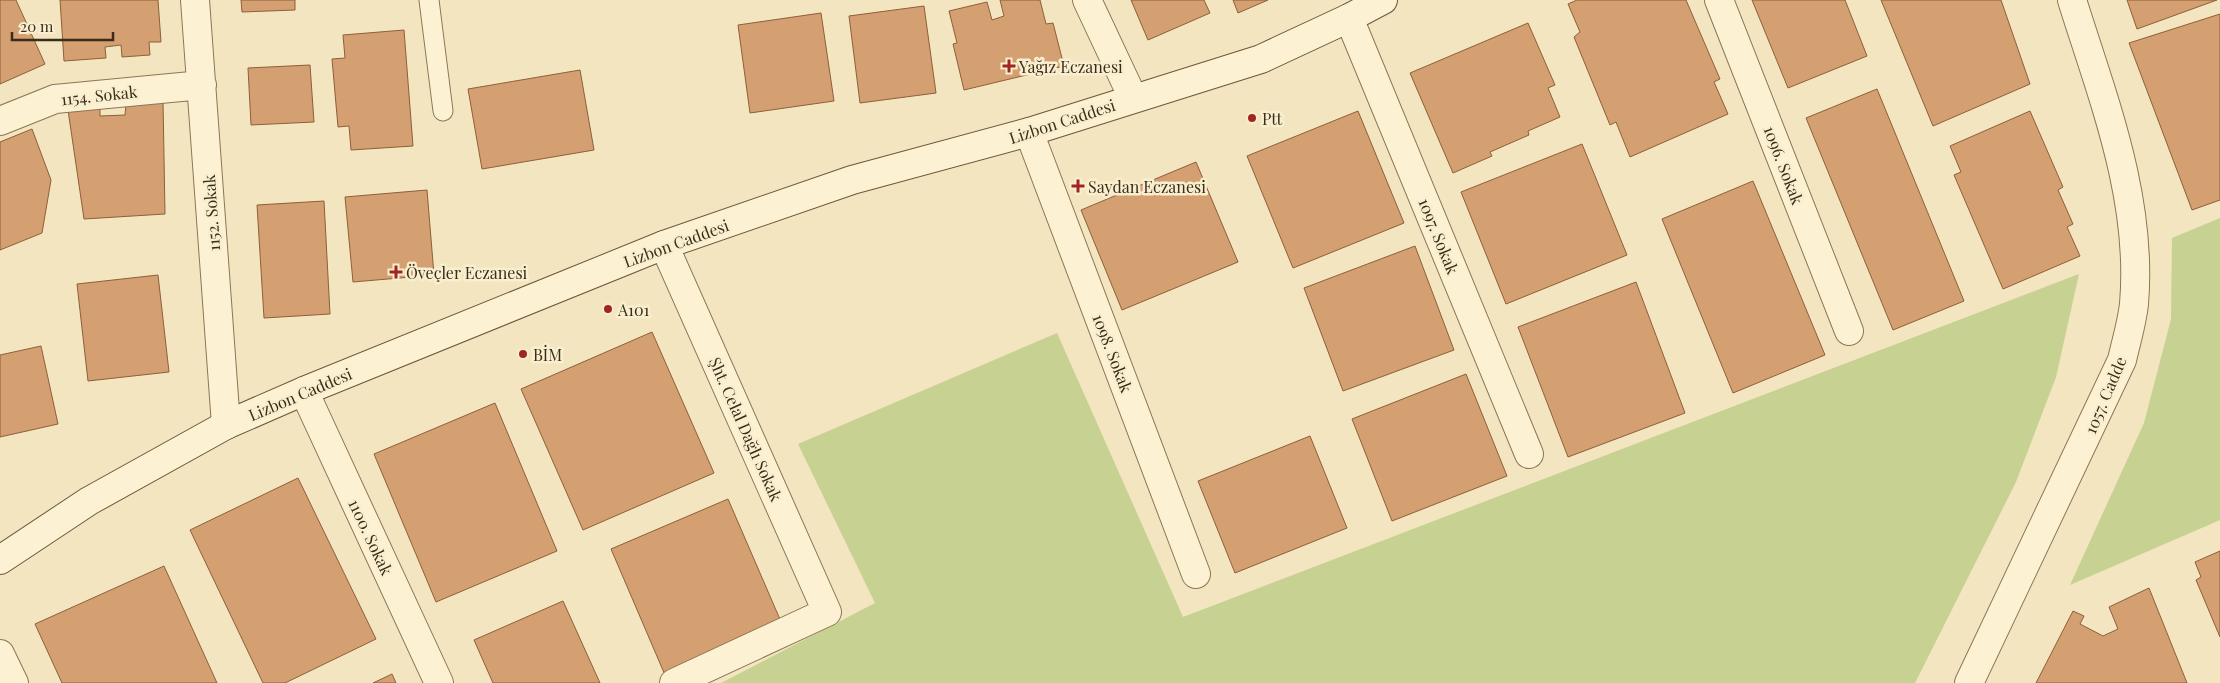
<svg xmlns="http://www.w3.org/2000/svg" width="2220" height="683" font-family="'Playfair Display',serif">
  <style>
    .green { fill: #c6d192 }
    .building { fill: #d49f71; stroke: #8e5f39 }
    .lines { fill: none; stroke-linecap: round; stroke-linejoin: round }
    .service-casing { stroke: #8c7655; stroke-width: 21 }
    .minor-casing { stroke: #8c7655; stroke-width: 30 }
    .tertiary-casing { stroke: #8c7655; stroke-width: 30 }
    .secondary-casing { stroke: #6e5639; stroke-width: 30 }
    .service { stroke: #fcf2d3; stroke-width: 19 }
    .minor { stroke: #fcf2d3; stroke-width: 28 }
    .tertiary { stroke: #fcf2d3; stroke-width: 28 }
    .secondary { stroke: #fcf2d3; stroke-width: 28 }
    .poi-dot { fill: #a12520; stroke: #f9efcf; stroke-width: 2 }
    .labels { text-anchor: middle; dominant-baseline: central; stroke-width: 5; stroke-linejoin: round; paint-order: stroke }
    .poi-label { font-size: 16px; fill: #3a2c1b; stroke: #f9efcf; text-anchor: start }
    .street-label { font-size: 16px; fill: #3a2c1b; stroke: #f9efcf }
  </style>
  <rect width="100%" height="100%" fill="#f2e5bf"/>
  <!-- green -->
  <path class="green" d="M2220 218V520L2070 585 2144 423 2171 319 2172 238Z
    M2079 274 2056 377 2016 482 1915 683H721L875 603 798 444 1057 333 1183 617Z"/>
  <!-- building -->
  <path class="building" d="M0 0H16L45 64 0 84Z
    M60 0H158L161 42H149L150 55 122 57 121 45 105 47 106 58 64 61Z
    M241 0H295V10L242 12Z
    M1000 0H1040L1046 24 1053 23 1064 66 964 90 953 44 957 43 949 11 987 2 992 20 1004 16Z
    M1131 0H1204L1210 13 1148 40Z
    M1233 0H1268L1238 13Z
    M1577 0H1686L1720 79 1714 82 1728 114 1630 157 1616 122 1610 125 1574 37 1580 32 1568 4Z
    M1752 0H1845L1867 56 1788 88Z
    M1881 0H2001L2030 84 1933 126Z
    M2127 0H2217L2137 29Z
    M924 6 936 93 860 103 849 16Z
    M821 13 834 101 750 113 738 25Z
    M2220 14V200L2192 210 2129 43Z
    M1528 23 1555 85 1548 88 1560 117 1528 131 1529 135 1490 152 1492 156 1453 173 1410 73Z
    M404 30 413 146 351 150 349 126 338 127 332 59 345 58 343 35Z
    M310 65 314 122 251 125 248 68Z
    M580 70 594 150 482 169 468 89Z
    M1877 89 1964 301 1893 330 1806 118Z
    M163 101 165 214 84 219 68 110 100 104V116L125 115 126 104Z
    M1358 111 1404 223 1293 268 1247 156Z
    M2030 111 2063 187 2058 190 2073 224 2067 227 2080 256 2003 289 1954 175 1961 172 1950 146Z
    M32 129 51 180 42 233 0 250V142Z
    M1582 144 1627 255 1506 304 1461 192Z
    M1196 162 1238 262 1122 310 1081 210Z
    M1753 181 1825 355 1733 393 1662 219Z
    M427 190 434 275 353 282 345 197Z
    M324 201 330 314 264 318 257 205Z
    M1415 246 1454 350 1343 391 1304 288Z
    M158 275 169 372 88 381 77 284Z
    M1636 282 1685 413 1568 457 1518 327Z
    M652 332 714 473 583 530 521 389Z
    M41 346 58 424 0 437V355Z
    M1466 374 1507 476 1392 521 1352 419Z
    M495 403 557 551 436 602 374 454Z
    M1310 436 1347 528 1235 573 1198 481Z
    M298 478 376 639 285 683H263L190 530Z
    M728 499 782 624 665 675 611 549Z
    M2220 551V637L2196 580 2201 577 2195 562Z
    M164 566 217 683H62L35 624Z
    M2149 588 2187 683H2036L2073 611 2084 616 2080 624 2103 636 2118 629 2109 607Z
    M563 601 600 683H493L474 640Z
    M392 674 396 683H373Z"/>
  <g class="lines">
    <defs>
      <path id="service" d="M429 0 443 111"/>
      <path id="minor" d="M195 0 226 425
        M1087 0 1133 98
        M1719 0 1849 331
        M1349 18 1529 454
        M0 121 55 99 202 85
        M1029 132 1196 574
        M664 245 827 612 674 683
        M304 391 439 683
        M0 654 14 683"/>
      <path id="tertiary" d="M1969 683 2122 360C2126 342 2132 323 2134 304 2143 198 2103 99 2072 0"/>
      <path id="secondary" d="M0 560 89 501 226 425 304 391 664 245 852 180 1029 132 1261 59 1349 18 1383 0"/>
    </defs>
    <!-- service casing -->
    <use href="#service" class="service-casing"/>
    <!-- minor casing -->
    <use href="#minor" class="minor-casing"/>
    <!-- tertiary casing -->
    <use href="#tertiary" class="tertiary-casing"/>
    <!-- secondary casing -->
    <use href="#secondary" class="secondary-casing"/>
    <!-- service -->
    <use href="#service" class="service"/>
    <!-- minor -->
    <use href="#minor" class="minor"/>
    <!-- tertiary -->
    <use href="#tertiary" class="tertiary"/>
    <!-- secondary -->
    <use href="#secondary" class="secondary"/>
  </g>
  <!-- markers -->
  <g class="poi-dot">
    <path d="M1006.5 58.5h5v5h5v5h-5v5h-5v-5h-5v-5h5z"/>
    <circle cx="1252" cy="118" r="5"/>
    <path d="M1075.5 178.5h5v5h5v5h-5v5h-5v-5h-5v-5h5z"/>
    <path d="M393.5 264.5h5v5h5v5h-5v5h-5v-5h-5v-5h5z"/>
    <circle cx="608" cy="309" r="5"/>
    <circle cx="523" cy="354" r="5"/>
  </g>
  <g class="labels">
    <!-- poi labels -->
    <g class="poi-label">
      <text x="1019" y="66">Yağız Eczanesi</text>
      <text x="1262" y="118">Ptt</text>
      <text x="1088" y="186">Saydan Eczanesi</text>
      <text x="406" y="272">Öveçler Eczanesi</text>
      <text x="618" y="309">A101</text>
      <text x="533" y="354">BİM</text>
    </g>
    <!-- street labels -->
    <g class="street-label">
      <text transform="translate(99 95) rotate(-6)">1154. Sokak</text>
      <text transform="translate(1062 121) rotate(-18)">Lizbon Caddesi</text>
      <text transform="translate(1784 165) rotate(69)">1096. Sokak</text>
      <text transform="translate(211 213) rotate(-94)">1152. Sokak</text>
      <text transform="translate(1439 236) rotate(68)">1097. Sokak</text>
      <text transform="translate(676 243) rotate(-20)">Lizbon Caddesi</text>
      <text transform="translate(1113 353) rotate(69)">1098. Sokak</text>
      <text transform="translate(300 394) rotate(-23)">Lizbon Caddesi</text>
      <text transform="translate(2105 395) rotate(-67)">1057. Cadde</text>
      <text transform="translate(746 429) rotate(66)">Şht. Celal Dağlı Sokak</text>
      <text transform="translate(371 537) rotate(65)">1100. Sokak</text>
    </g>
  </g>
  <!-- scale -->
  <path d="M12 32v8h101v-8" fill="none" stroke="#3a2c1b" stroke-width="2.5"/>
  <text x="20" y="32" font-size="15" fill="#3a2c1b" stroke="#f9efcf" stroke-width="4" paint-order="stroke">20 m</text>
</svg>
